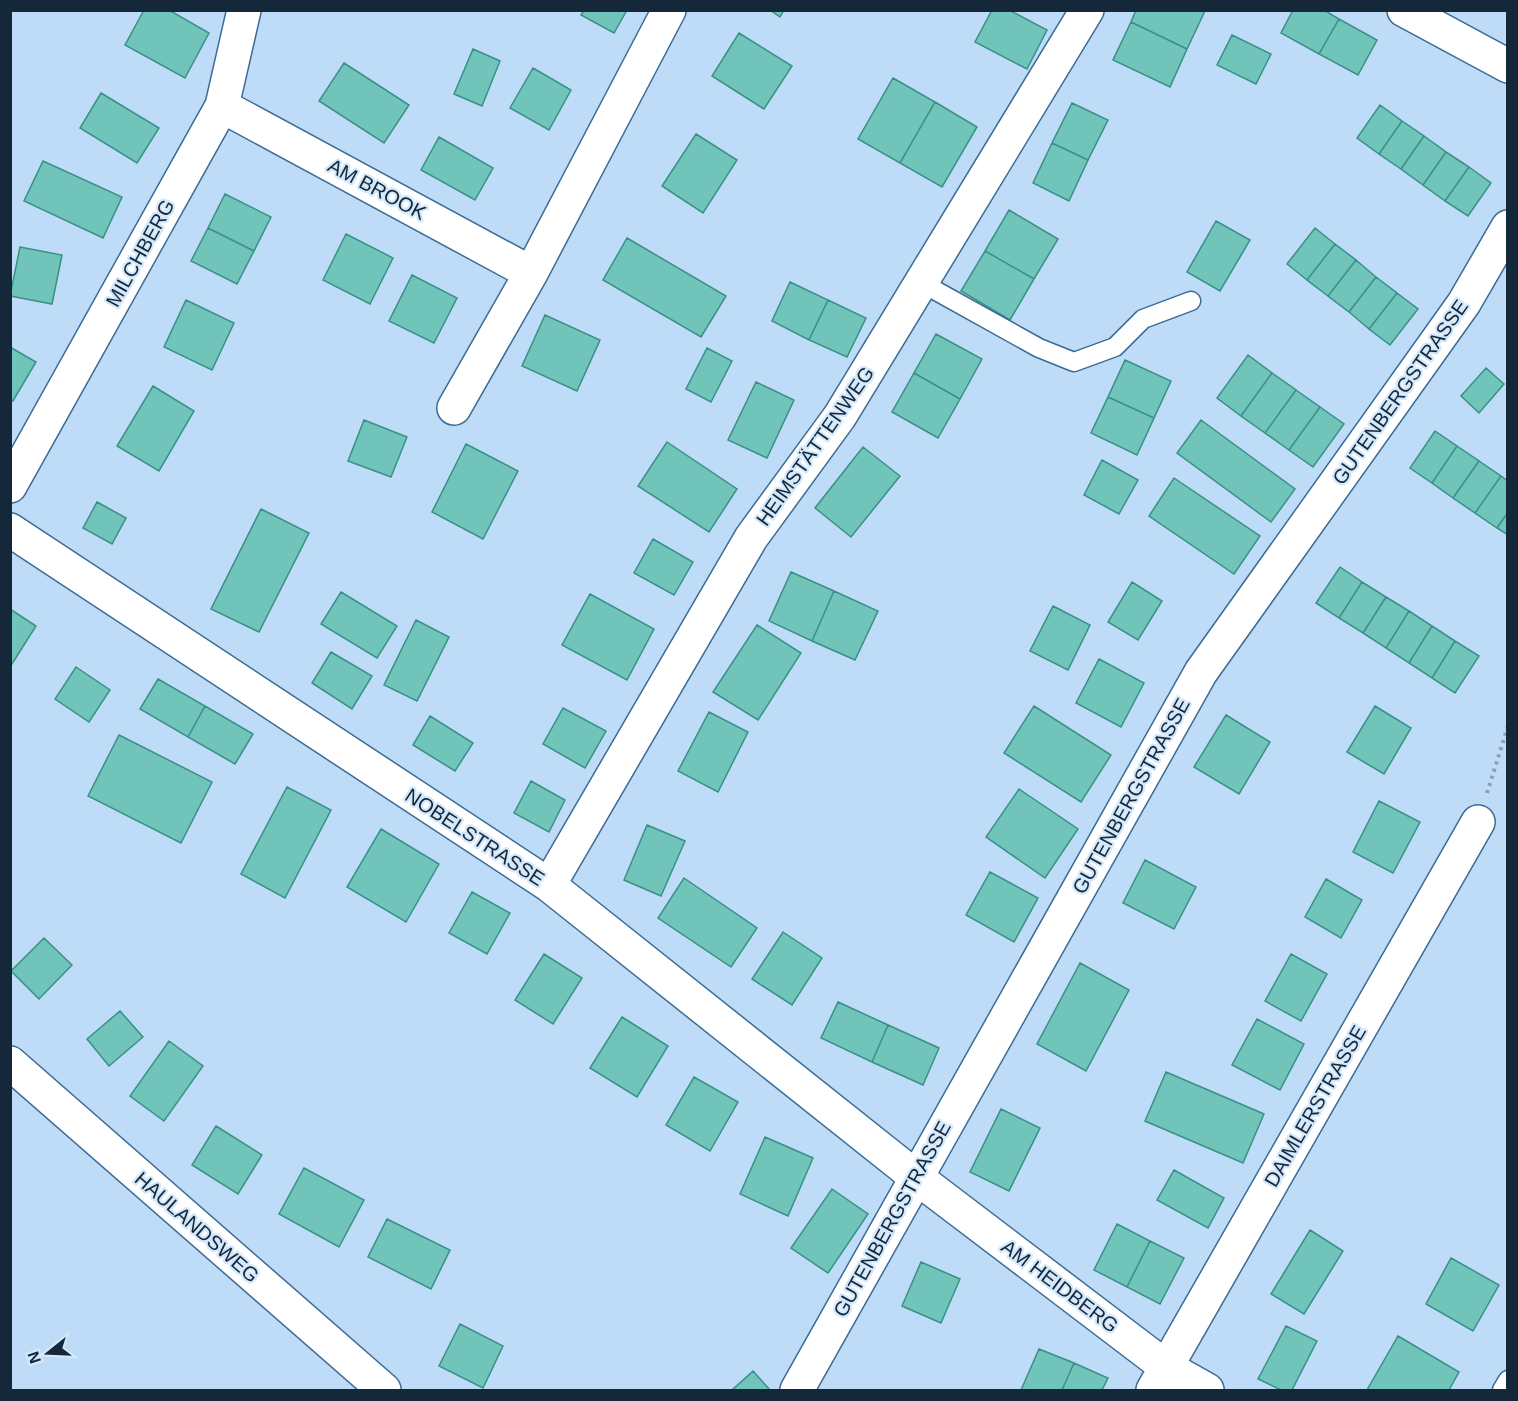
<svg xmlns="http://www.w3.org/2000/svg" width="1518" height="1401" font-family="Arial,sans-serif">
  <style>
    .building { fill: #70c4ba; stroke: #399086; stroke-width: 1.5 }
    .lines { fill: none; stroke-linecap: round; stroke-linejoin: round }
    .service-casing { stroke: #3b6b94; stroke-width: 21 }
    .minor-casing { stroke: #3b6b94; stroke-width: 36 }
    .path { stroke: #85a0b9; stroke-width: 4; stroke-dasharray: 3 4.5; stroke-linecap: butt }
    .service { stroke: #fff; stroke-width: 18 }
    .minor { stroke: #fff; stroke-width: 33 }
    .labels { text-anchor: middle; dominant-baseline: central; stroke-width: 4.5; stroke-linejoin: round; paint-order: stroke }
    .street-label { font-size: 20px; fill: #14283a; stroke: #d4e8fb }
  </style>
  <rect width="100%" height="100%" fill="#bedcf8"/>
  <!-- building -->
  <path class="building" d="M144 10H169L209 33 185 78 125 45Z
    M584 10H627L614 33 581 15Z
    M770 10H784L780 17Z
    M992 10H1009L1047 30 1027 69 975 42Z
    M1136 10H1204L1205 11 1187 49 1131 22Z
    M1293 10H1324L1339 19 1319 54 1281 33Z
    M1339 19 1377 40 1358 75 1319 54Z
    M1131 22 1187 49 1170 87 1113 60Z
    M739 33 792 66 764 109 712 76Z
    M1232 35 1271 54 1256 84 1217 65Z
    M473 49 500 61 482 106 454 94Z
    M344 63 409 105 384 143 319 101Z
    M533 68 571 90 549 130 510 108Z
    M893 78 935 102 900 163 858 139Z
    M101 93 159 128 137 163 80 128Z
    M935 102 977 127 942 187 900 163Z
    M1072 103 1108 120 1088 160 1052 143Z
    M1380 105 1402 121 1379 154 1357 138Z
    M1402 121 1424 136 1401 169 1379 154Z
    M696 134 737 160 703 213 662 186Z
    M1424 136 1446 152 1423 185 1401 169Z
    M439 137 493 168 475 200 421 170Z
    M1052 143 1088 160 1069 201 1033 183Z
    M1446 152 1469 167 1445 201 1423 185Z
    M43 161 122 197 103 238 24 201Z
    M1469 167 1491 183 1468 216 1445 201Z
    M225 194 271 217 254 251 208 228Z
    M1009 210 1058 239 1034 279 985 251Z
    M1216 221 1250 240 1220 291 1187 272Z
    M208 228 254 251 237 284 191 261Z
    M1315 228 1335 244 1307 280 1287 264Z
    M346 234 393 258 370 304 323 280Z
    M627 238 726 296 701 337 603 280Z
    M1335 244 1356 260 1328 296 1307 280Z
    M20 247 62 255 52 304 10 296Z
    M985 251 1034 279 1010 320 961 291Z
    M1356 260 1376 277 1349 312 1328 296Z
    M412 275 457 298 434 343 389 321Z
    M1376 277 1397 293 1369 329 1349 312Z
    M790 282 828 300 809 340 772 321Z
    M1397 293 1418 309 1390 345 1369 329Z
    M186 300 234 323 212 370 164 347Z
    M828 300 866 318 847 357 809 340Z
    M545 315 600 340 577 391 522 366Z
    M936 334 982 359 960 399 914 373Z
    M10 347 36 362 13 401 10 399Z
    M707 348 732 361 711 402 686 389Z
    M1248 355 1272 373 1241 416 1217 398Z
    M1125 360 1171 381 1154 418 1108 397Z
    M1486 368 1504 384 1479 413 1461 396Z
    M914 373 960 399 938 438 892 412Z
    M1272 373 1296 390 1265 433 1241 416Z
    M756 382 794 400 767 458 728 440Z
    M153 386 194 411 159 471 117 446Z
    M1296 390 1320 407 1289 450 1265 433Z
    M1108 397 1154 418 1137 455 1091 433Z
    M1320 407 1344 424 1313 467 1289 450Z
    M364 420 407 437 391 477 348 461Z
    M1201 420 1295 489 1271 522 1177 453Z
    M1435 431 1457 446 1432 483 1410 468Z
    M667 442 737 489 709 532 638 486Z
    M466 444 518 471 483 539 432 512Z
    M1457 446 1479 461 1453 498 1432 483Z
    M863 447 900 476 851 537 815 508Z
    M1102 460 1138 480 1119 514 1084 495Z
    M1479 461 1501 476 1475 513 1453 498Z
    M1501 476 1508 481V512L1497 528 1475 513Z
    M1174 478 1260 536 1234 574 1149 516Z
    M97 502 126 518 112 544 83 528Z
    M261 509 309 533 259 632 211 609Z
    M1508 512V535L1497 528Z
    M653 539 693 562 674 595 634 573Z
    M1340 567 1362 582 1339 618 1316 603Z
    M791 572 834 591 812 641 769 621Z
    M1132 582 1162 601 1138 640 1108 622Z
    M1362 582 1386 597 1363 633 1339 618Z
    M834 591 878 611 855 660 812 641Z
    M341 592 397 626 377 658 321 624Z
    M590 594 654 629 627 680 562 645Z
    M1386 597 1409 611 1386 648 1363 633Z
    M1053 606 1090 625 1068 670 1030 651Z
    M10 609 36 626 12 664H10Z
    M1409 611 1432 626 1409 663 1386 648Z
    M416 620 449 637 417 701 384 685Z
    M757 625 801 653 758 720 713 692Z
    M1432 626 1455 641 1432 678 1409 663Z
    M1455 641 1479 656 1455 693 1432 678Z
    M331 652 372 676 352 709 312 683Z
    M1099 659 1144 683 1121 727 1076 703Z
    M76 667 110 690 89 722 55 699Z
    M158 679 205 706 188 737 140 709Z
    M205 706 253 734 235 764 188 737Z
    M1034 706 1111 755 1081 802 1004 753Z
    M1375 706 1411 728 1384 774 1347 752Z
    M563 708 606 731 585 768 543 744Z
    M709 712 748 732 718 792 678 771Z
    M1226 715 1270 742 1239 794 1194 767Z
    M430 716 473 743 455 771 413 745Z
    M119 735 212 782 181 843 88 796Z
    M531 781 565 800 549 832 514 813Z
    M287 787 331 810 285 898 241 874Z
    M1019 789 1078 829 1045 878 986 837Z
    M1379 801 1420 822 1393 873 1353 852Z
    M647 825 685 841 661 896 624 880Z
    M381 829 439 864 406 922 347 887Z
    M1145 860 1196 887 1174 929 1123 903Z
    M990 872 1038 898 1014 942 966 915Z
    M684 878 757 928 731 967 658 918Z
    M1326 879 1362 900 1341 938 1305 917Z
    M472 892 510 913 487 954 449 933Z
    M783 932 822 958 792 1005 752 979Z
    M44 938 72 965 39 999 11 971Z
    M544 954 582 978 553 1024 515 1000Z
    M1291 954 1327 974 1301 1021 1265 1001Z
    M1080 963 1129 990 1086 1071 1037 1044Z
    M838 1002 888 1025 872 1062 821 1038Z
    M120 1011 143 1037 109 1066 87 1039Z
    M622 1017 668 1046 637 1097 590 1068Z
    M1257 1019 1304 1044 1280 1090 1232 1065Z
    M888 1025 939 1048 923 1085 872 1062Z
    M169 1041 203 1066 164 1121 130 1096Z
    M1166 1072 1264 1114 1243 1163 1145 1121Z
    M694 1077 738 1102 710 1151 666 1125Z
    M1001 1109 1040 1128 1009 1191 970 1172Z
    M216 1126 262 1155 238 1194 192 1165Z
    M765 1137 813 1158 788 1216 740 1194Z
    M304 1168 364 1200 339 1247 279 1214Z
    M1174 1170 1224 1198 1208 1228 1157 1200Z
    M832 1189 868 1214 828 1273 791 1248Z
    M387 1219 450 1250 431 1289 368 1257Z
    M1117 1224 1150 1241 1127 1287 1094 1270Z
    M1310 1230 1343 1251 1304 1314 1271 1294Z
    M1150 1241 1184 1258 1160 1304 1127 1287Z
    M1451 1258 1499 1285 1473 1331 1426 1304Z
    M921 1262 960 1279 941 1323 902 1306Z
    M460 1324 503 1346 483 1388 439 1366Z
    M1286 1326 1317 1341 1292 1390H1281L1258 1379Z
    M1398 1336 1459 1372 1449 1390H1367Z
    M1039 1349 1074 1363 1062 1390H1021Z
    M1074 1363 1108 1378 1102 1390H1062Z
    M753 1371 770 1390H732Z"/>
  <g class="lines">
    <defs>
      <path id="service" d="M922 283 1039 348 1074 362 1115 347 1143 319 1191 301
        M1502 1390 1508 1380"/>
      <path id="minor" d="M1404 10 1508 66
        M222 106 531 273
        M454 408 531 273 669 10
        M10 486 222 106 244 10
        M10 530 549 885 916 1177 1166 1367 1207 1390
        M549 885 751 538 840 416 1087 10
        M10 1063 384 1390
        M797 1390 1201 672 1464 303 1508 227
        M1153 1390 1478 822"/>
    </defs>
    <!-- service casing -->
    <use href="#service" class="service-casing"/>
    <!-- minor casing -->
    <use href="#minor" class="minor-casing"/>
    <!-- path -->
    <path class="path" d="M1487 793 1508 726"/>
    <!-- service -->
    <use href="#service" class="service"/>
    <!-- minor -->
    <use href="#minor" class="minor"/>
  </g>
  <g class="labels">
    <!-- street labels -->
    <g class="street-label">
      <text transform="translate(377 189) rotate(28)">AM BROOK</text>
      <text transform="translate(140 253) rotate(-61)">MILCHBERG</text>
      <text transform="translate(1400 392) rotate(-55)">GUTENBERGSTRASSE</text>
      <text transform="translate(815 446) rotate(-55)">HEIMSTÄTTENWEG</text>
      <text transform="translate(1131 796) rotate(-61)">GUTENBERGSTRASSE</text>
      <text transform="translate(475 837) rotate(33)">NOBELSTRASSE</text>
      <text transform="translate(1315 1106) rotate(-60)">DAIMLERSTRASSE</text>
      <text transform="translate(892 1219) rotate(-61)">GUTENBERGSTRASSE</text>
      <text transform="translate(197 1227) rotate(41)">HAULANDSWEG</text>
      <text transform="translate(1060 1286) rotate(37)">AM HEIDBERG</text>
    </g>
  </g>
  <!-- border -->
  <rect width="1518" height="1401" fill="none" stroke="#14283a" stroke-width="24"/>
  <!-- north arrow -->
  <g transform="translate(48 1353) rotate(252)" stroke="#d4e8fb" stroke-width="4.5" paint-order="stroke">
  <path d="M0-4.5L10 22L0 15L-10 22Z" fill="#14283a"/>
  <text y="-9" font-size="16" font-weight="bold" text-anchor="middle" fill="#14283a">N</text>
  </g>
</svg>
